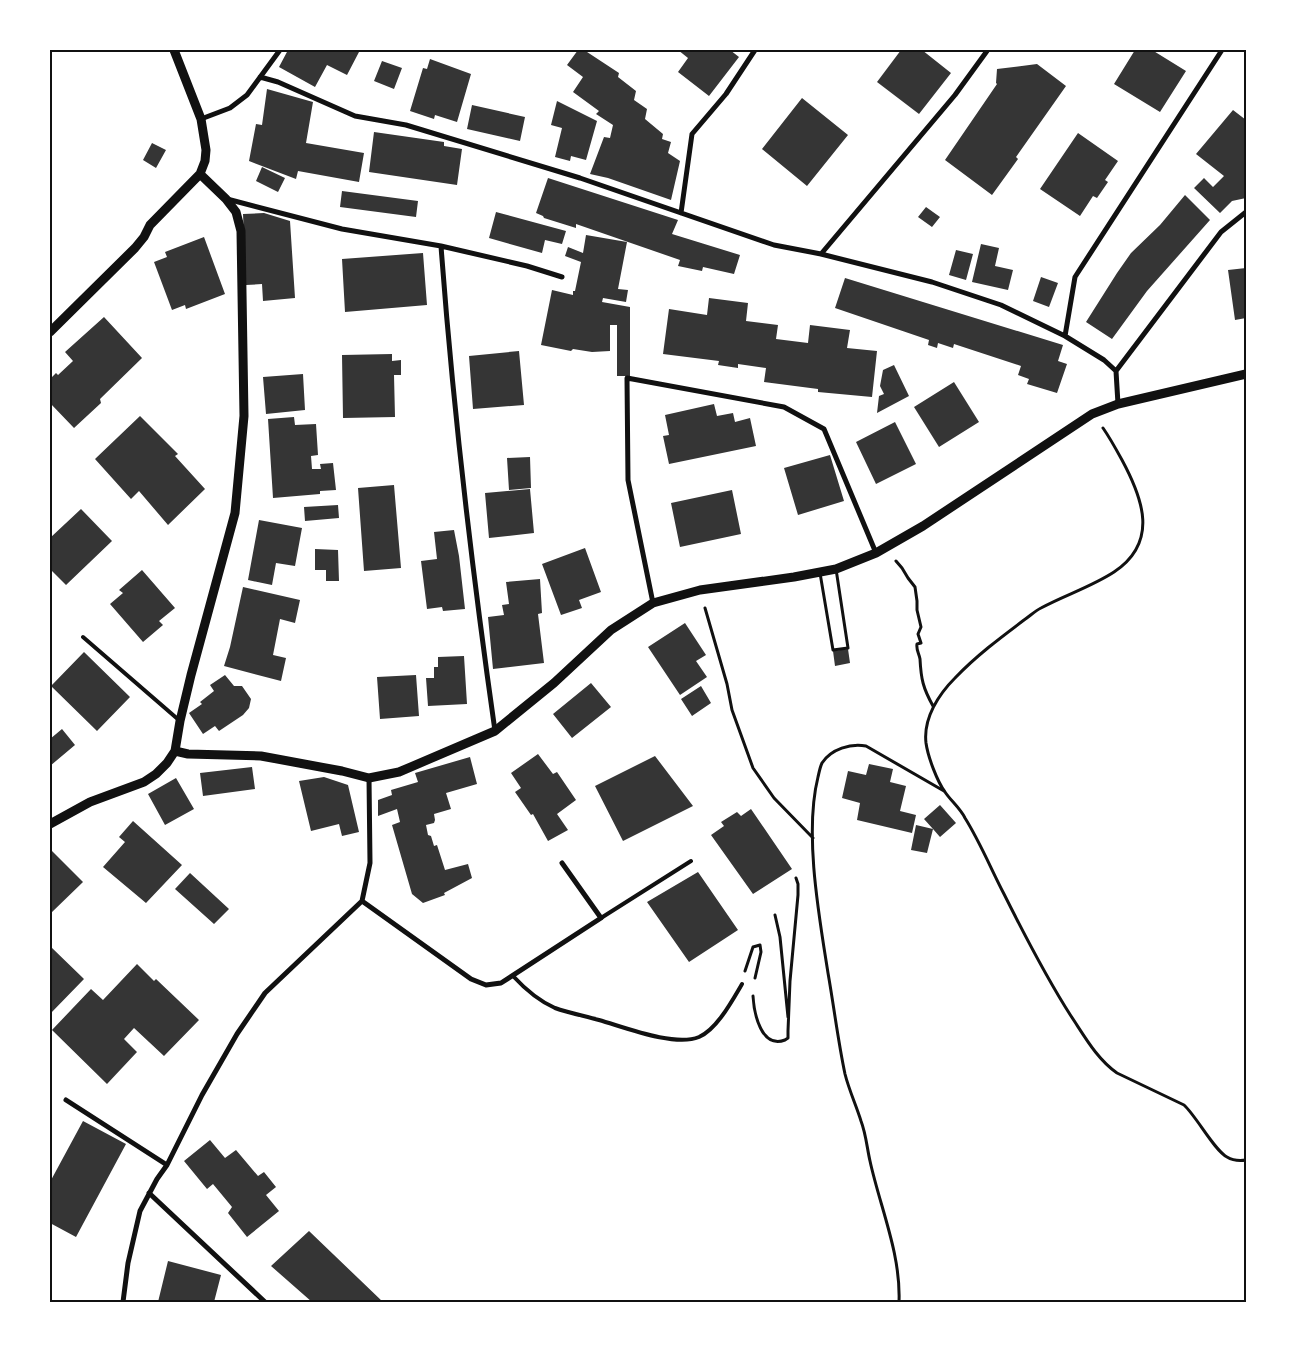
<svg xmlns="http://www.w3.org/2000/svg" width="1296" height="1352" font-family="Literata,serif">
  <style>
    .building { fill: #353535 }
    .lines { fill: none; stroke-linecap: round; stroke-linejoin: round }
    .path { stroke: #111; stroke-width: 3 }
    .service { stroke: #111; stroke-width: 4 }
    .minor { stroke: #111; stroke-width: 5 }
    .tertiary { stroke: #111; stroke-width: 9 }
    .neatline { fill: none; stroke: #111; stroke-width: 2 }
  </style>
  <rect width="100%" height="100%" fill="#fff"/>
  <!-- building -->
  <path class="building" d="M288 50H354L359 52 347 75 327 65 315 87 279 67Z
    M578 50H584L619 73 618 77 636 91 634 100 647 109 645 119 663 134 662 139 671 142 668 153 680 161 671 200 608 178 590 174 604 137 610 138 613 125 596 114 599 111 573 92 583 77 567 65Z
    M678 50H730L739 57 709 96 678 72 688 58Z
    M901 50H922L951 73 919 114 877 82Z
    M1135 50H1152L1186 71 1160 112 1114 84Z
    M430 59 471 74 457 122 435 115 434 119 410 111 423 68 427 69Z
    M382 61 402 68 394 89 374 81Z
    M1037 64 1066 86 1016 157 1018 159 992 195 945 160 997 84 996 83 997 69Z
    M267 89 313 102 306 143 364 153 359 182 298 171 296 179 249 161 256 124 262 125Z
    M802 98 848 135 807 186 762 149Z
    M557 101 597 121 586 160 571 156 570 161 555 157 562 128 551 125Z
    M472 105 525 117 520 141 467 129Z
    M1233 110 1246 120V198L1232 201 1220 213 1194 188 1204 178 1213 187 1224 176 1196 154Z
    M374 132 444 142V146L462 149 457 185 369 172Z
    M1078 133 1118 161 1105 180 1108 182 1097 198 1093 196 1080 216 1040 189Z
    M152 143 166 150 156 168 143 160Z
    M262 167 285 178 278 192 256 181Z
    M548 178 678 220 672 234 740 255 734 274 703 267 702 271 678 266 680 260 576 224V228L544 218 543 216 536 213Z
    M342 191 418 201 416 217 340 207Z
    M1185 195 1210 220 1147 291 1112 339 1086 322 1117 273 1131 253 1160 225Z
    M926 207 940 217 932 227 918 217Z
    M496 212 566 231 562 244 545 240 542 253 489 238Z
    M264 213 290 221 295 298 263 301 262 284 246 285 243 214Z
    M586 235 627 242 618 289 628 290 626 302 603 298 602 302 630 307V376H617V325H610V351L592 352 573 349 571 351 541 345 552 290 573 295V291H575L581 262 565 256 568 247 583 253Z
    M204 237 225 294 186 309 185 305 172 310 154 262 167 257 165 252Z
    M981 244 999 248 995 266 1013 270 1008 290 972 282Z
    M956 250 973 254 966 280 949 275Z
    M423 253 427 305 345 312 342 259Z
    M1246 268V318L1235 320 1228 270Z
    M1041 277 1058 283 1049 307 1033 301Z
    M845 278 1063 345 1058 361 1067 364 1057 393 1027 384 1029 379 1018 375 1021 366 954 344 953 348 938 343 937 348 928 345 929 340 835 308Z
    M709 298 748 303 746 321 778 325 776 339 808 343 810 325 850 330 847 348 877 351 872 397 818 392V389L764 382 766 368 738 364V368L718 365 719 361 663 354 669 309 707 315Z
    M104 317 142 358 100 399 101 403 74 428 50 403V379L56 373 58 375 73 361 65 352Z
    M519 351 524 405 473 409 469 356Z
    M392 354V361L401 360V375H394L395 417 343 418 342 355Z
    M894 365 909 396 877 413 879 396 884 394 880 386 883 370Z
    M303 374 305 410 266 414 263 377Z
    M954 382 979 422 939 447 914 407Z
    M714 404 717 416 733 413 735 422 750 418 756 446 669 464 663 436 669 435 665 415Z
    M140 416 178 454 175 456 205 489 168 525 139 491 131 499 95 459Z
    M294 417 295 425 316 424 318 455 311 456 312 469H321L320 464 333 463 336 490 320 491V494L273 498 268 419Z
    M895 422 916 464 876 484 856 442Z
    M830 455 844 501 798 515 784 468Z
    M530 457 531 488 509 490 507 458Z
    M394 485 401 568 364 571 358 488Z
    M530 489 534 533 489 538 485 493Z
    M732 490 741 534 680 547 671 503Z
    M338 505 339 518 305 521 304 507Z
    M81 509 112 541 66 585 50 569V538Z
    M259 520 302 528 295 566 276 563 272 585 248 580Z
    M454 530 459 556 465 609 443 611 442 607 427 609 421 561 437 559 434 532Z
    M585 548 601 592 579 600 582 608 561 615 542 564Z
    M315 549 338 550 339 581H326V570H315Z
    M142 570 175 608 159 621 163 625 143 642 110 604 123 593 119 590Z
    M540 579 542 613 538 614 544 663 493 669 488 617 504 615 502 605 509 604 506 582Z
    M243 587 300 600 295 623 280 619 273 655 286 658 281 681 224 666 230 647Z
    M685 623 706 655 696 661 707 677 680 695 648 647Z
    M848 649 850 663 835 666 833 651Z
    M84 652 130 697 97 731 51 686Z
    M464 656 467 704 428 706 426 678H434V667H438V657Z
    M225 675 234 686H242L251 699 249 708 243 715 219 731 215 726 203 734 189 713 202 704 200 702 214 691 210 685Z
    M416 675 419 716 380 719 377 677Z
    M591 683 611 707 572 738 553 714Z
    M701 686 711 703 692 716 681 699Z
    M62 729 75 745 50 766V739Z
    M538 754 553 774 557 772 576 800 557 814 568 830 548 841 533 814 531 815 515 792 521 788 511 773Z
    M655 756 693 806 623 841 595 786Z
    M470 757 477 784 446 793 451 809 434 814 435 820 434 823 426 825 428 835 431 836 434 846 437 845 445 870 468 864 472 878 444 893 445 895 423 903 412 894 392 825 400 822 397 809 378 816V800L392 795 391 790 418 782 415 773Z
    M869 764 893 769 890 782 906 786 900 811 916 815 912 833 857 820 860 803 842 798 848 771 866 775Z
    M252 767 255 789 203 796 200 773Z
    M324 777 348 785 359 832 342 836 339 824 311 831 299 781Z
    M176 778 194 809 165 825 148 794Z
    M940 805 956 823 940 837 933 829 927 853 911 850 916 825 933 829 924 819Z
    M751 809 792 869 753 894 711 835 724 826 721 822 737 812 741 816Z
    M133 821 182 865 146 903 103 867 125 842 119 837Z
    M50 849 83 882 50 914Z
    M698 872 738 930 689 962 647 902Z
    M190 873 229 909 214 924 175 889Z
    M50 946 84 979 50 1014Z
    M137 964 154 981 156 979 199 1020 164 1056 134 1028 124 1039 137 1052 107 1084 52 1030 91 989 103 1000Z
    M83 1121 126 1144 76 1237 50 1223V1182Z
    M210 1140 225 1158 236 1150 258 1176 264 1172 276 1187 266 1195 279 1211 247 1237 228 1213 232 1207 213 1184 207 1189 184 1161Z
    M309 1231 383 1302H312L271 1266Z
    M168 1261 221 1275 214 1302H158Z"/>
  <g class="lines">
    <!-- path -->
    <path class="path" d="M1103 428C1110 438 1116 449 1122 460 1143 499 1159 542 1114 572 1091 587 1065 595 1041 608 1035 611 1030 616 1024 620 1000 638 976 656 955 678 939 694 923 718 926 743 928 757 937 781 945 792 951 801 960 808 965 818 980 842 991 869 1004 894 1025 936 1046 977 1071 1016 1085 1037 1097 1059 1117 1073L1184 1105C1197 1117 1214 1150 1227 1157 1232 1160 1240 1161 1246 1160
      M896 561 902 568 908 578 915 587 917 601V610L921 627 918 634 921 643 917 644C916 650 919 653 920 659 921 679 923 688 933 706
      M836 569 848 648 833 650 820 573Z
      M705 608 727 684 732 710 753 768 774 798 813 838
      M775 915 780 937 788 1017
      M745 971 753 947 760 945 761 952 755 978
      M753 996C754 1013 761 1049 785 1040L788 1038V1031L790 981 798 895V884L796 878
      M899 1302C901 1254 880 1207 870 1161 867 1148 866 1134 861 1121 856 1105 849 1090 845 1074 838 1041 834 1007 828 973 819 916 804 833 818 777 819 773 820 767 822 763 831 749 851 743 866 746L944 791"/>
    <!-- service -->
    <path class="service" d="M83 637 180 721
      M601 918 691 861
      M513 976C525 989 539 1001 555 1008 569 1013 585 1016 599 1020 624 1027 674 1047 699 1037 717 1029 732 1001 742 984"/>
    <!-- minor -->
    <path class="minor" d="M260 77 278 82 355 116 406 125 580 178 774 245 821 254 932 282 1001 305 1065 336 1104 360 1116 371
      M201 119 230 108 247 95 280 50
      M227 199 342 229 441 246 527 266 562 277
      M681 213 692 134 726 94 755 50
      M441 246C453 408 472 570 495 731
      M821 254 955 95 987 51
      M1065 336 1075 277 1222 50
      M1118 404 1116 371 1221 232 1246 212
      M653 603 628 480 627 378 784 407 824 429 876 553
      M362 901 471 979 486 985 501 983 601 918 562 863
      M66 1100 167 1165
      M149 1193 265 1302
      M123 1302 128 1263 140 1211 157 1179 167 1165 202 1095 237 1034 265 993 362 901 370 863 369 778"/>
    <!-- tertiary -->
    <path class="tertiary" d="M50 332 135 248 144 237 150 225 200 174 205 161 206 150 201 119 174 50
      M175 751 188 754 261 756 342 771 369 778 399 772 495 731 554 683 611 630 653 603 700 590 794 577 836 569 876 553 923 526 1092 414 1118 404 1246 374
      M50 824 90 802 144 782 156 774 167 763 175 751 180 721 191 675 235 513 244 416 241 231 236 212 226 199 200 174"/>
  </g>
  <!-- border -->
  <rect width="1296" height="1352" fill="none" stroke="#ffffff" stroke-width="102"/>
  <rect x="51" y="51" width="1194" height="1250" class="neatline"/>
</svg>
